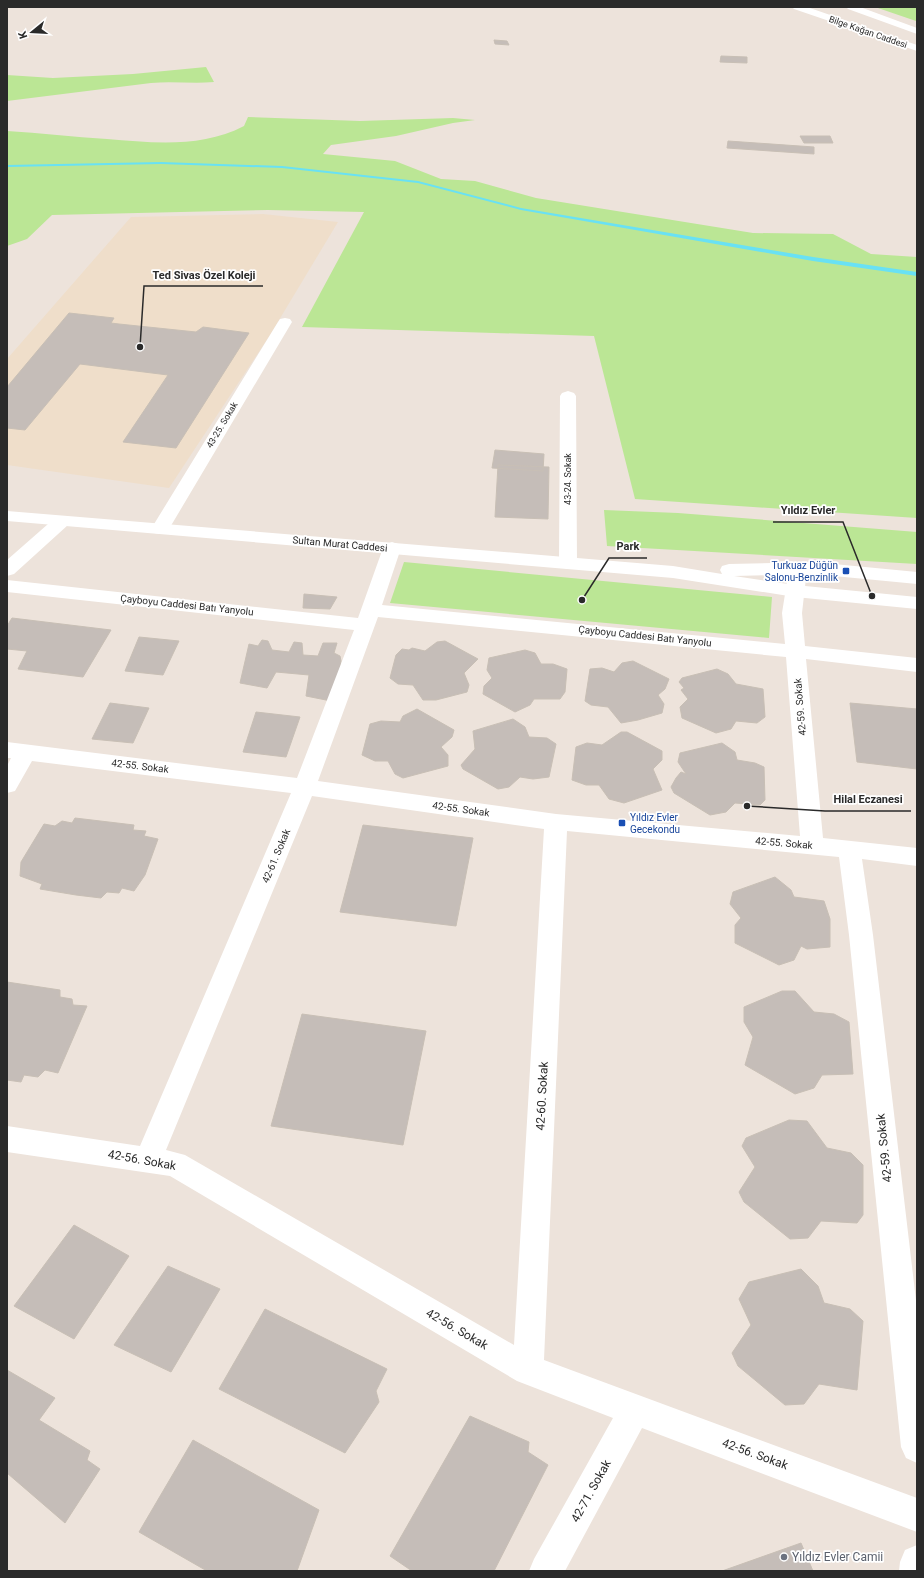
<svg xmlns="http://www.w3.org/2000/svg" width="924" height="1578" font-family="Roboto,sans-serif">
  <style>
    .education { fill: #efdeca }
    .green { fill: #bbe695 }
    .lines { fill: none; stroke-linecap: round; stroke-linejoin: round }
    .stream { fill: #69e1f4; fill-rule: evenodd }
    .building { fill: #c5bdb8; stroke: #c8bfb5 }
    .street { fill: #fff; fill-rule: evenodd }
    .secondary { fill: #fff; fill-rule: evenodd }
    .transit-dot { fill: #1a4fb4; stroke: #fff; stroke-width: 1.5 }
    .worship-dot { fill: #6b7280; stroke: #fff; stroke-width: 1.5 }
    .labels { text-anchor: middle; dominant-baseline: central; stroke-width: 3.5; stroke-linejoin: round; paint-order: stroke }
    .far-street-label { font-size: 9px; fill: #2a2a2a; stroke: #fff }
    .street-label { font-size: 10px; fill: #2a2a2a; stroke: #fff }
    .transit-label { font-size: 10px; fill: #164399; stroke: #fff; text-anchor: end }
    .near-street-label { font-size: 12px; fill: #2a2a2a; stroke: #fff }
    .near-worship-label { font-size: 12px; fill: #5b616d; stroke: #fff; text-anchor: start }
    .leader { fill: none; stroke: #2a2a2a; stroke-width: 1.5 }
    .callout-dot { fill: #2a2a2a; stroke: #fff; stroke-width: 1.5 }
    .callout-label { font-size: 11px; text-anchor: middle; font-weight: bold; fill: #2a2a2a; stroke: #fff; stroke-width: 3.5; stroke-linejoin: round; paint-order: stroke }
  </style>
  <rect width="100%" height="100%" fill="#ede3db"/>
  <!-- education -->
  <path class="education" d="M263 214 338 222 270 335 169 488 7 465V359L131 217Z"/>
  <!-- green -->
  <path class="green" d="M875 7H917V21H916Z
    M206 67 214 82C193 84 173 81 151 83L7 101V75L53 78 133 74Z
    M248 117 360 121 453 118 475 120 453 123 396 136 331 145 323 154 395 161 441 179 475 181 536 198 753 233 833 234 871 254 917 257V518L635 499 594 336 302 327 364 212 268 210 52 215 27 239 7 246V131C40 133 74 137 107 139 154 143 202 148 244 126Z
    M604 510 678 513 917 532V564L607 546Z
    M404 562 772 597 769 638 390 603Z"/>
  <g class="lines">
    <!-- stream -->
    <path class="stream" d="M161 162 282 166 418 181 521 208 813 257 917 272V276L813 261 521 210 418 183 282 168 161 164 7 167V165Z"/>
  </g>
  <!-- building -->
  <path class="building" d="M494 40 507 41 509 45 495 44Z
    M721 56 747 57V63L720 62Z
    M800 136H830L833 143H804Z
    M728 141 814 147V154L727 148Z
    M69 313 114 318 111 323 119 324 196 332 203 327 249 333 176 448 123 442 168 375 80 364 25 430 7 428V387Z
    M495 450 544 454 543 471 492 468Z
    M498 465 549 467 548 519 495 517Z
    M304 594 337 597 330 609 303 608Z
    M12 618 111 630 83 677 18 669 27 651 7 649V626Z
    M139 637 179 641 163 675 125 671Z
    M262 640 268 641 272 650 289 652 294 642 302 643 303 655 318 656 323 643H337L334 653 340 656 341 661 336 702 306 696 309 675 276 672 267 688 240 683 249 644 258 646Z
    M445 641 478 659 464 673 469 685 467 692 436 700H423L413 685 398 684 390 678 396 655 402 649 409 650 412 648 425 651 437 642Z
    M525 650 535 653 541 664H553L567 669 565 692 560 699H534L530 705 515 712 483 694 484 686 492 678 487 670 489 658Z
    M633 661 669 679 665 689 658 695 664 704 662 713 638 720 621 723 608 707 591 705 585 701 590 669 602 668 614 672 622 663Z
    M717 669 728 674 736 684 763 689 765 717 757 723 736 721 731 729 716 733 682 718 680 707 688 699 681 690 684 688 679 682 682 678Z
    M110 703 149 708 133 743 92 739Z
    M850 703 917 709V769L857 762Z
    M417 709 454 730 452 737 441 747 448 755V766L403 778 395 774 388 761H375L362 755 370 724 381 721 400 722 403 716Z
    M256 712 300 717 286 757 243 752Z
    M513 719 525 727 529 737 547 738 556 744 549 777 533 779 520 777 509 787 498 789 463 769 461 765 475 749 473 731Z
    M621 732H627L662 751V760L653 769 662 790 624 803 609 799 599 785H586L572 780 576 747 587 743 602 745Z
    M722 743 735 752 737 760 755 763 764 767 765 800 760 805 735 803 726 812 710 815 674 793 671 787 676 778 681 772 686 774 678 762 680 753Z
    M75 818 134 825 133 830 146 831 144 836 158 839 145 875 134 891 122 888 119 893 107 892 101 898 76 895 40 889 42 884 20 876 21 862 44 824 55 826 62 821 72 823Z
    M363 825 473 838 456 926 340 912Z
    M775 877 791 890 794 897 824 901 830 919V947L807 949 801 946 794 960 779 965 735 943V925L741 918 730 904 733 892Z
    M7 982 60 990V997L72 999 73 1005 87 1006 58 1073 45 1070 38 1077 24 1075 21 1082 7 1080Z
    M782 991H795L814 1012 834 1014 849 1022 853 1074 822 1075 814 1088 795 1094 745 1065 753 1037 744 1022V1007Z
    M302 1014 426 1031 403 1145 271 1126Z
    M789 1120 807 1121 827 1148 851 1153 863 1165V1215L857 1223 821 1221 808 1238 790 1239 744 1202 739 1192 755 1167 742 1146 746 1138Z
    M74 1225 129 1256 74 1339 14 1306Z
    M168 1266 220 1289 171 1372 114 1345Z
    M801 1269 818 1286 824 1303 850 1309 863 1321 857 1390 819 1384 804 1404 785 1405 738 1366 732 1353 751 1325 739 1299 749 1282Z
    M265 1309 387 1369 376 1391 379 1402 345 1453 219 1389Z
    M7 1370 55 1398 39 1420 90 1451 87 1460 100 1469 65 1523 7 1473Z
    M470 1416 529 1442 528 1452 548 1465 494 1571H412L390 1556Z
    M193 1440 319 1510 297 1571H207L139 1532Z
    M801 1543 813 1571H722Z"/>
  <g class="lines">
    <!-- street -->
    <path class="street" d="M285 318 290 319 292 322 169 529 166 533 160 534 154 533 151 529 278 322 280 319Z
      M568 391 574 393 576 396 577 563 575 567 568 569 561 567 559 563 560 396 562 393Z
      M62 516 68 517 71 521 68 525 14 574 7 576V560L56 517Z
      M392 542 398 544 401 548 382 605 785 644 782 613 789 569 791 565 798 563 805 565 807 569 802 613 805 646 917 658V672L806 659 823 838 917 848V866L862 859 873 935 917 1309V1463L906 1458 901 1447 849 935 839 857 567 831 544 1360 917 1498V1532L642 1428 565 1571H529L534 1559 613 1418 517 1381 170 1176 7 1152V1126L140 1146 291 793 32 761 15 791 7 793V766L11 758H7V742L297 778 354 630 7 592V580L358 618 383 548 386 544ZM378 617 786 657 800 836 556 814 318 781ZM312 796 544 829 514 1345 185 1155 166 1150Z
      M917 1545V1571H899L900 1562 905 1550Z"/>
    <!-- secondary -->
    <path class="secondary" d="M792 7H807L917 45V51L794 9Z
      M846 7H860L917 28V34L848 9Z
      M7 511 673 566 722 574 720 570 722 566 729 564 813 562 917 572V584L813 574 734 576 795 585 917 597V609L795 597 673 578 7 521Z"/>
  </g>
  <!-- markers -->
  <g class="transit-dot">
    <rect x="842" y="567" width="8" height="8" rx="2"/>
    <rect x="618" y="819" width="8" height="8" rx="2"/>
  </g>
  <circle class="worship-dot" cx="784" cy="1557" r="4"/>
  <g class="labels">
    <!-- far-street labels -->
    <g class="far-street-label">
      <text transform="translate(868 32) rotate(19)">Bilge Kağan Caddesi</text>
      <text transform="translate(222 425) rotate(-59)">43-25. Sokak</text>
      <text transform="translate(568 479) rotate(-90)">43-24. Sokak</text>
    </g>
    <!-- street labels -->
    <g class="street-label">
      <text transform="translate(340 544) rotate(5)">Sultan Murat Caddesi</text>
      <text transform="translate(187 605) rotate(6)">Çayboyu Caddesi Batı Yanyolu</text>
      <text transform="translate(645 636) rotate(6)">Çayboyu Caddesi Batı Yanyolu</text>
      <text transform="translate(800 707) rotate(-95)">42-59. Sokak</text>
      <text transform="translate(140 766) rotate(7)">42-55. Sokak</text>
      <text transform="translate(461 809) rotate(8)">42-55. Sokak</text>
      <text transform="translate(784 843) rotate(5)">42-55. Sokak</text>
      <text transform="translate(276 856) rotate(-67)">42-61. Sokak</text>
    </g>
    <!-- transit labels -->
    <g class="transit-label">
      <text x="838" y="565">Turkuaz Düğün<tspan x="838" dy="12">Salonu-Benzinlik</tspan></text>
      <text x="630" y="817" text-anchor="start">Yıldız Evler<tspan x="630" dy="12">Gecekondu</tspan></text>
    </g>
    <!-- near-street labels -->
    <g class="near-street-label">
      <text transform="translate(542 1096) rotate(-87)">42-60. Sokak</text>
      <text transform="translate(884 1148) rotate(-96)">42-59. Sokak</text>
      <text transform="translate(142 1160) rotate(10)">42-56. Sokak</text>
      <text transform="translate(457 1329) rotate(30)">42-56. Sokak</text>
      <text transform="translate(755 1454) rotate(20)">42-56. Sokak</text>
      <text transform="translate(591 1491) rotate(-61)">42-71. Sokak</text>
    </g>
    <!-- near-worship labels -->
    <g class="near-worship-label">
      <text x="792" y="1557">Yıldız Evler Camii</text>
    </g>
  </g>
  <!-- callouts -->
  <path class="leader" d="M140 347L144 286H263M872 596L843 522H773M582 600L609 558H647M747 806L825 811H911"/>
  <g class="callout-dot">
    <circle cx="140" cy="347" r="4"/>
    <circle cx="872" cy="596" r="4"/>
    <circle cx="582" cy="600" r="4"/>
    <circle cx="747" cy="806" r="4"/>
  </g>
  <g class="callout-label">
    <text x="204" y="279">Ted Sivas Özel Koleji</text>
    <text x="808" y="514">Yıldız Evler</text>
    <text x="628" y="550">Park</text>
    <text x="868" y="803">Hilal Eczanesi</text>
  </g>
  <!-- border -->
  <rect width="924" height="1578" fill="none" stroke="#2a2a2a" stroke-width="16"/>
  <!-- north arrow -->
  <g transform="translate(32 32) rotate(252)" stroke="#ffffff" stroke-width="3" paint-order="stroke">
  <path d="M0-3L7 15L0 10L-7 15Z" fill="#2a2a2a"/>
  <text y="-6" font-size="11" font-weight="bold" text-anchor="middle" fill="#2a2a2a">K</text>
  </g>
</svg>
